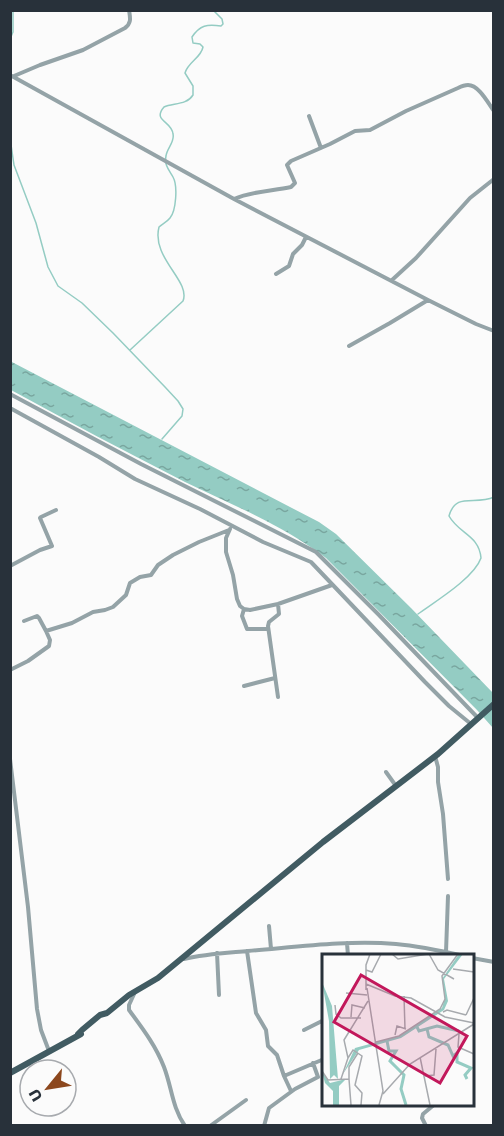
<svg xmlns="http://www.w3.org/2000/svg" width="504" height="1136" font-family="'Work Sans',sans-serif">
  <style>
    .water { fill: url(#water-ripples) }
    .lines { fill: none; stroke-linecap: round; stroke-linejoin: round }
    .stream { stroke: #94ccc3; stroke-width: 1.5 }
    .minor { stroke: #94a3a7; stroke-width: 4 }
    .primary { stroke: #415b62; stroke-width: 6 }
    .inset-river { fill: none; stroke: #94ccc3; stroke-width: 3 }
    .inset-road { fill: none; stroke: #a7aaae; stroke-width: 1.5 }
    .view { fill: #c2185b; fill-opacity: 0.15; stroke: #c2185b; stroke-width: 3 }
    .inset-edge { fill: none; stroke: #28313a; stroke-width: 3 }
  </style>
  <defs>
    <pattern id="water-ripples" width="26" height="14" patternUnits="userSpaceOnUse" patternTransform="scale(1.5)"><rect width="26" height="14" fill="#94ccc3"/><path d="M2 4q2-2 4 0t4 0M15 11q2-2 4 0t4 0" fill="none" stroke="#79a69f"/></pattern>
  </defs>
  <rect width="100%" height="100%" fill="#fbfbfb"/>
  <!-- water -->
  <path class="water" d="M10 361 290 507 319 522 336 534 411 608 493 693V728L477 710 326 558C284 526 233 505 185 482 126 452 68 421 11 390Z"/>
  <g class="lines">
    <!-- stream -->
    <path class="stream" d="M10 39 13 32V10
      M10 138 14 165 36 223 48 267 58 286 82 303 113 333 165 387 178 401 183 409 182 416 162 439
      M130 350 183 301C191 281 151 258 159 227 162 224 167 222 170 218 176 211 178 186 173 177 169 170 164 165 166 156 167 148 175 142 173 134 172 121 152 121 164 107 173 103 187 105 193 95V86L185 73C188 62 201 58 203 47L200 44 193 43 192 37C200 25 207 24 221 26L223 24 222 19 213 10
      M418 614C436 601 474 578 481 558 479 535 459 534 449 516 456 491 475 506 494 497"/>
    <!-- minor -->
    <path class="minor" d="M10 75 234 199 428 300 476 324 494 331
      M14 76 40 65 83 50 125 28C132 23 130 17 129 10
      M309 116 321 148
      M234 199C252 191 273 191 291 187L295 183 287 165 291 161 330 144 355 131 370 130 406 111 458 88C460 87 466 85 468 85 479 85 488 103 494 111
      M276 274 289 266 293 254 302 245 306 237
      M392 280 416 258 470 198 494 179
      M349 346 390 323 428 300
      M10 394 141 464 316 552 378 614 478 718
      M10 408 99 457 135 479 200 509 263 542 311 562 425 682 449 706 471 724
      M230 529 226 538V552L233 575 237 599 240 606 244 609 250 610 278 604 332 585
      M10 566 40 550 52 546 40 518 41 517 56 510
      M244 609 242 616 247 629H268
      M24 621 37 616 39 618 46 631
      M10 670 28 661 49 646 50 640 46 631 72 623 93 612 105 610 113 607 126 595 130 583 140 577 151 575 158 565 173 555 199 542 229 530
      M244 686 275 678
      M278 697 268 626 269 622 279 614 278 604
      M435 756 438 767V782L443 814 448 879
      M10 759 28 907 37 1009 41 1030 49 1051
      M386 772 396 786
      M269 926 271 949
      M347 943 348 956
      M247 951 256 1013 266 1030 268 1046 277 1055 284 1076 324 1059
      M446 952 448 896
      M217 953 219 995
      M472 958 494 962
      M184 959C205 954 226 953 248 951 297 947 347 940 396 944 419 946 442 951 464 956
      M135 992 129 1005V1010C143 1029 156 1046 164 1067 172 1088 172 1107 185 1126
      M304 1030 324 1020
      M284 1076 291 1091
      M210 1126 246 1100
      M264 1126 269 1108 295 1089 318 1077 313 1063
      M426 1126 422 1118 423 1114 435 1104"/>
    <!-- primary -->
    <path class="primary" d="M78 1034 82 1030 100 1015 107 1013 129 995 158 978 323 842 438 754 494 704
      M10 1073 81 1034"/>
  </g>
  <!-- overview -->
  <g transform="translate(322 954)">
    <rect width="152" height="152" fill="#fbfbfb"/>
    <path d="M137 0H141L122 25 126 47 122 56 79 84 37 96 21 120 33 94 77 82 120 54 123 44 120 25ZM0 28 10 52 16 125 12 121 8 125 7 67ZM0 118 8 129 24 125 17 132V151H11V137L3 129Z" fill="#94ccc3"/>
    <path class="inset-river" d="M95 73 97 77 115 72 137 77M105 75 107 83 126 91 131 102 135 99V108L149 114 143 121 145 125M65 87 67 97H74L68 107 82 121 79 135 84 151"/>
    <path class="inset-road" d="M70 0 76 5 106 0M107 0 116 16 132 25M131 15 152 18M44 16 50 18 59 0M44 30 73 42 89 44 123 63 152 69M45 34 61 137 57 151M44 36V11L48 0M24 39 45 41M82 42 83 75M13 51 14 60 19 64H39M121 58 125 56 144 61M144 61 152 44M29 63 30 51 43 54M137 80 136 93 152 100M73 81 75 72 84 75M54 88 77 82 118 55 123 45 120 22 136 0M98 103 108 151M26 104 31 96 40 102 33 131 40 139 39 151M0 117 6 126 27 125 29 151M103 122 112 121 114 95M19 125 26 104 22 86 46 47M27 126V113L36 99M61 140 88 110 152 70"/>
    <path class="view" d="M39 21 145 82 118 129 12 68Z"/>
    <rect width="152" height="152" class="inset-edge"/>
  </g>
  <!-- border -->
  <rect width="504" height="1136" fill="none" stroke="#28313a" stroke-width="24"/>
  <!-- north arrow -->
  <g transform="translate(48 1088) rotate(240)"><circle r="28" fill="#fbfbfb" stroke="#a7aaae" stroke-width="1.5"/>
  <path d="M0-4.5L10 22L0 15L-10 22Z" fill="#8c471d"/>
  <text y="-9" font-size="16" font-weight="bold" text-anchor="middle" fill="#28313a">U</text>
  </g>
</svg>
